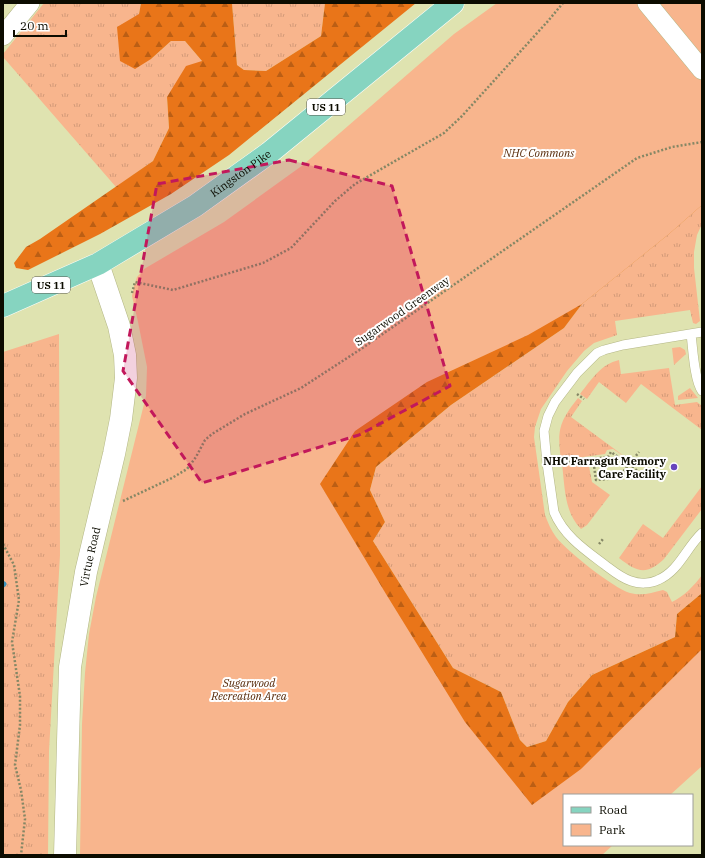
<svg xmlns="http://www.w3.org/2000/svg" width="705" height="858" font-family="'IBM Plex Serif',serif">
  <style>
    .grass { fill: url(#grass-tufts) }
    .forest { fill: url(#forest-firs) }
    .green { fill: #f8b58d }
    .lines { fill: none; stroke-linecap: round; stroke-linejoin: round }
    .stream { stroke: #3c94bc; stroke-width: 5 }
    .service-casing { stroke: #b3b685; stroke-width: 10 }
    .minor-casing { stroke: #b3b685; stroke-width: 20 }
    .tertiary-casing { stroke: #b3b685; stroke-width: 23 }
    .primary-casing { stroke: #fff; stroke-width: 23 }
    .path { stroke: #858765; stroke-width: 2.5; stroke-dasharray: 2 2; stroke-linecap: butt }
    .service { stroke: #fff; stroke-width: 9 }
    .minor { stroke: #fff; stroke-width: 19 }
    .tertiary { stroke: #fff; stroke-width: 22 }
    .primary { stroke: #86d4c0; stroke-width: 22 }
    .marked { fill: #c2185b; fill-opacity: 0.2; stroke: #c2185b; stroke-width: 3; stroke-dasharray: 8 5; stroke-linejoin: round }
    .poi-dot { fill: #6644bc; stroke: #fff; stroke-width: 1.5 }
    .labels { text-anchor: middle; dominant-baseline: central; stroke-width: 4; stroke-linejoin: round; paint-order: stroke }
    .shield { fill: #fff; stroke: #55554c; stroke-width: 1 }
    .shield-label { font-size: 10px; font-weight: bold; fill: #0c0c00 }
    .park-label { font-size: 11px; font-style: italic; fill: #562807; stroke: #fff }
    .street-label { font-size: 11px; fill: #0c0c00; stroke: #fff }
    .poi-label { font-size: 11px; font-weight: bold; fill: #0c0c00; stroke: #fff; text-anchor: end }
  </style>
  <defs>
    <pattern id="grass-tufts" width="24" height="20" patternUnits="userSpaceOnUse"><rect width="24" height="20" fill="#f8b58d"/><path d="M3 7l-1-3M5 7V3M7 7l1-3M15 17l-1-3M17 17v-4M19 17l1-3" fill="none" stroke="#d39a78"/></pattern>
    <pattern id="forest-firs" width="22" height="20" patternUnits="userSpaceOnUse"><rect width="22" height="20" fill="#e97519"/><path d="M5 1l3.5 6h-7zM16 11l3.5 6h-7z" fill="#bb5e14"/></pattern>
  </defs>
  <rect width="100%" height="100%" fill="#dfe3b0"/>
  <!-- grass -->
  <path class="grass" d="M44 3H141L139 14 151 59 171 41H185L202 61 167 97 169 128 153 161 116 187 3 57V54Z
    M232 3H325L321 36 266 71 244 70 237 65Z
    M702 205V224L697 235 694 252V268L700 321 696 324 693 323 690 310 615 321 617 335 594 343 584 351 567 371 541 409 535 427 534 437 545 515C548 523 551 530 556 537 567 551 613 588 630 593 642 596 651 593 663 590L667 592 672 602C683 597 695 585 702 575V593L677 614 675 637 592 675 568 702 546 741 527 747 520 740 501 692 453 668 373 541 385 522 370 490 376 467 451 405 564 328 582 304 669 234Z
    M59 334 60 555 49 751 48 855H3V352Z
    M680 347 685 350 686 354 674 365 672 348Z
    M619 360 621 374 669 368 675 405 697 402 702 406V430L641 384 626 403 599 382 587 399 580 394C591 380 601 364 619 360Z
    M690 388 698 398 678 400V396Z
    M578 398 582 401 571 417 628 459 613 449 607 450 605 454 561 460C557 430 559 422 578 398Z
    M588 461 592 482 610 495 587 525 581 529C564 512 565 487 562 464Z
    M702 486V509L664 559C646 576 637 572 619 558L643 524 663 538Z"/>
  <!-- forest -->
  <path class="forest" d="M141 3H232L237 65 244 70 266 71 321 36 325 3H416L229 155 171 194 100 234 28 270 16 268 14 263 26 247 40 239 153 161 169 128 167 97 186 66 202 61 185 41H171L151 59 135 69 120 61 117 27 139 14Z
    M702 205 669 234 582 304 564 328 451 405 376 467 370 490 385 522 373 541 453 668 501 692 520 740 527 747 546 741 568 702 592 675 675 637 677 614 702 593V667L564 795 543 817 180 476Z"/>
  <!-- green -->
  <path class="green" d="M497 3H702V205L669 234 582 304 528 335 427 382 355 431 320 484 386 594 465 722 532 805 581 769 702 649V766L670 795H564V845H613L602 855H80L82 724 85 673 89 634 96 597 146 396 147 367 138 322 132 296 134 286 137 277 144 269 224 222 303 165 454 34Z"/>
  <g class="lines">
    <!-- stream -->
    <path class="stream" d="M3 585 4 584"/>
    <defs>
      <path id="service" d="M702 332 623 345 604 350 597 353 577 373 555 402 548 416 544 431 547 463 554 512C564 536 585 550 605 565 613 571 621 578 631 581 639 584 650 584 658 580 679 571 686 548 702 533
        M691 334C693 349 694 379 702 391"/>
      <path id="minor" d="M647 3 702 70
        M3 36 30 3"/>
      <g id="tertiary">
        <path id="s1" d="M65 855 70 667 86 572 114 454 121 419 126 378 125 355 119 326 98 264"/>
      </g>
      <g id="primary">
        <path id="s2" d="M3 306 98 264 195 206 269 153 453 3"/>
      </g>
    </defs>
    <!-- service casing -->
    <use href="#service" class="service-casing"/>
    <!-- minor casing -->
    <use href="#minor" class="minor-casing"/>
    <!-- tertiary casing -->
    <use href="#tertiary" class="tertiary-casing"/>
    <!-- primary casing -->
    <use href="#primary" class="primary-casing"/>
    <!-- path -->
    <path class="path" d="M132 293 135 282 173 290 263 263 291 248 335 201 355 184 444 133 462 116 548 21 563 3
      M577 394 584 399
      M593 459 596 480 618 478 639 452
      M560 463 608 457 611 452 642 474
      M629 465 651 461
      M123 501 172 478 187 469 196 457 205 440 212 434 245 414 301 388 361 349 637 158 672 147 702 142
      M3 544 14 565 19 600 12 642 20 696V725L15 765 21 790 25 819 21 855
      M599 544 603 539"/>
    <!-- service -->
    <use href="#service" class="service"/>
    <!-- minor -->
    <use href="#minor" class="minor"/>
    <!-- tertiary -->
    <use href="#tertiary" class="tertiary"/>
    <!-- primary -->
    <use href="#primary" class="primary"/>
  </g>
  <!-- marked area -->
  <path class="marked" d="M289 160 392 186 450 386 359 435 202 483 123 371 157 184Z"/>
  <!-- markers -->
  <circle class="poi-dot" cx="674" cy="467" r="4"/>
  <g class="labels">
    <!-- shield labels -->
    <g class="shield">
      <rect x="307" y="99" width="38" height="16" rx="3"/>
      <rect x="32" y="277" width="38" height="16" rx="3"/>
    </g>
    <g class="shield-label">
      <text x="326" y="107">US 11</text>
      <text x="51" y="285">US 11</text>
    </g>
    <!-- park labels -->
    <g class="park-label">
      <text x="539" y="153">NHC Commons</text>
      <text x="249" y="683">Sugarwood<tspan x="249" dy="13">Recreation Area</tspan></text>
    </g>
    <!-- street labels -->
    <g class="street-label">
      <text stroke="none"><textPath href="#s2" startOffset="273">Kingston Pike</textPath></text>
      <text transform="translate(402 311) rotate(-35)">Sugarwood Greenway</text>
      <text stroke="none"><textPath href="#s1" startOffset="300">Virtue Road</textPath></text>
    </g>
    <!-- poi labels -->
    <g class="poi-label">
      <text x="666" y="461">NHC Farragut Memory<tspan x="666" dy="13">Care Facility</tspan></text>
    </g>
  </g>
  <!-- border -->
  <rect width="705" height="858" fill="none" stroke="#0c0c00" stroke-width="8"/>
  <!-- legend -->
  <rect x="563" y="794" width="130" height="52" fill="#ffffff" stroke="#9e9e99"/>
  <rect x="571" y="807" width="20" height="6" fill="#86d4c0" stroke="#9e9e99"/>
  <text x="599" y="814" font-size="12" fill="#0c0c00">Road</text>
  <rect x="571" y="824" width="20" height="12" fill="#f8b58d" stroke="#9e9e99"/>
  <text x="599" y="834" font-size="12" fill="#0c0c00">Park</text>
  <!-- scale -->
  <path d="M14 30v6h52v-6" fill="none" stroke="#0c0c00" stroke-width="2"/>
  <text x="20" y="30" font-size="12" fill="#0c0c00" stroke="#ffffff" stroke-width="3" paint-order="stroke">20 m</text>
</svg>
